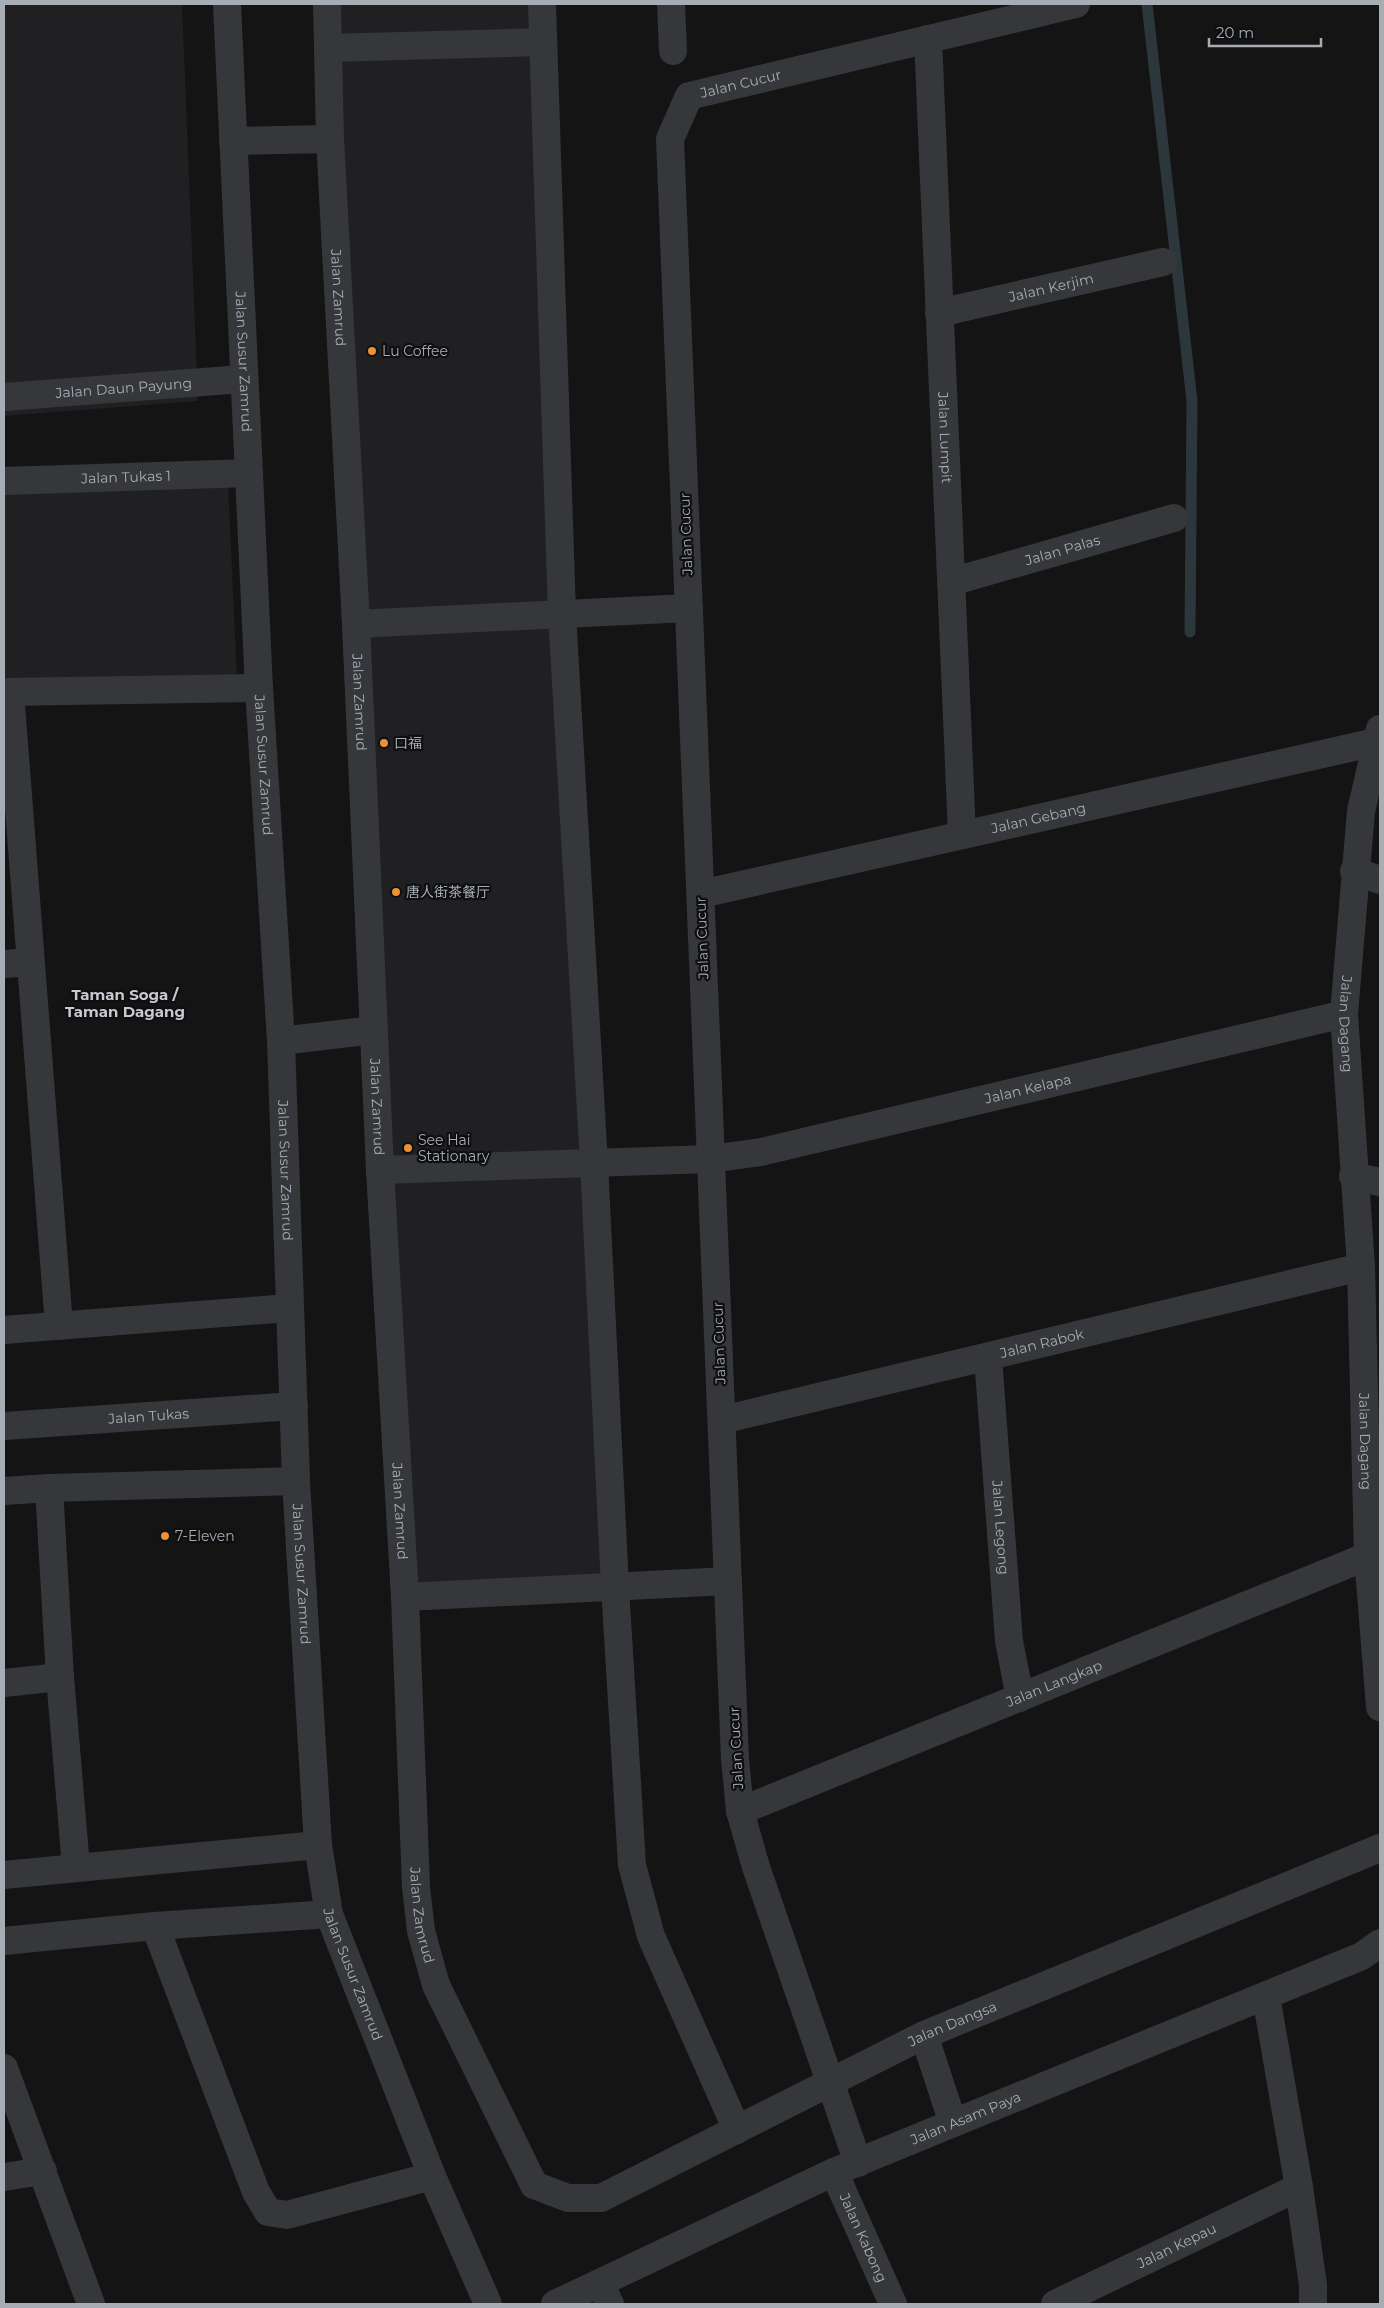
<svg xmlns="http://www.w3.org/2000/svg" width="1384" height="2308" font-family="Montserrat,'Noto Sans SC',sans-serif">
  <style>
    .built { fill: #202022 }
    .lines { fill: none; stroke-linecap: round; stroke-linejoin: round }
    .stream { stroke: #2c373b; stroke-width: 11 }
    .minor { stroke: #35373a; stroke-width: 28 }
    .poi-dot { fill: #ec9135; stroke: #0f0f10; stroke-width: 2 }
    .labels { text-anchor: middle; dominant-baseline: central; stroke-width: 4.5; stroke-linejoin: round; paint-order: stroke }
    .street-label { font-size: 14px; fill: #a6adb5; stroke: #0f0f10 }
    .poi-label { font-size: 14px; fill: #a6adb5; stroke: #0f0f10; text-anchor: start }
    .neighbourhood-label { font-size: 15px; font-weight: bold; fill: #c7cbd1; stroke: #0f0f10 }
  </style>
  <rect width="100%" height="100%" fill="#141415"/>
  <!-- built -->
  <path class="built" d="M4 4H182L198 401 4 416Z
    M314 4H550L572 645 623 1595 392 1604 368 1197Z
    M227 461 238 702 4 705V467Z"/>
  <g class="lines">
    <!-- stream -->
    <path class="stream" d="M1147 4 1192 401 1190 632"/>
    <!-- minor -->
    <g class="minor">
      <path id="s1" d="M227 4 259 688 281 1041 296 1481 318 1845 329 1914 432 2176 488 2304"/>
      <path id="s2" d="M327 4 330 139 356 624 380 1170 405 1597 416 1887 421 1931 436 1985 534 2185 568 2198H601L924 2035 1380 1848"/>
      <path d="M542 4 562 614 594 1163 615 1587 632 1865 651 1936 737 2130"/>
      <path d="M671 4 673 51"/>
      <path id="s3" d="M928 39 962 835"/>
      <path d="M328 48 543 42"/>
      <path d="M233 141 330 139"/>
      <path id="s4" d="M939 313 1163 262"/>
      <path id="s5" d="M4 397 243 379"/>
      <path id="s6" d="M4 481 249 473"/>
      <path id="s7" d="M951 582 1174 518"/>
      <path d="M356 624 689 608"/>
      <path d="M4 692 259 688"/>
      <path d="M10 692 59 1326"/>
      <path id="s8" d="M1380 729 1361 811 1344 1014 1361 1267 1368 1556 1380 1707"/>
      <path d="M1354 871 1380 880"/>
      <path id="s9" d="M701 894 1376 742"/>
      <path d="M4 964 30 962"/>
      <path d="M281 1041 374 1030"/>
      <path id="s10" d="M380 1170 711 1159 761 1152 1344 1014"/>
      <path d="M1353 1176 1380 1182"/>
      <path d="M4 1330 289 1308"/>
      <path id="s11" d="M988 1357 1009 1641 1020 1698"/>
      <path id="s12" d="M722 1420 1361 1267"/>
      <path id="s13" d="M4 1426 294 1406"/>
      <path d="M49 1488 60 1677 76 1867"/>
      <path d="M4 1491 49 1488 296 1481"/>
      <path d="M405 1597 728 1581"/>
      <path d="M4 1683 60 1677"/>
      <path id="s14" d="M740 1811 1368 1556"/>
      <path d="M4 1875 318 1845"/>
      <path d="M155 1926 256 2192 268 2212 287 2215 432 2176"/>
      <path d="M4 1941 155 1926 329 1914"/>
      <path d="M1266 1996 1299 2187 1313 2285V2304"/>
      <path d="M924 2035 953 2123"/>
      <path d="M4 2068 91 2304"/>
      <path id="s15" d="M858 2163 756 1867 740 1811 735 1759 670 139 689 96 1076 4"/>
      <path id="s16" d="M834 2172 893 2304"/>
      <path d="M4 2177 43 2171"/>
      <path d="M600 2283 610 2304"/>
      <path id="s17" d="M555 2304 834 2172 1362 1956 1380 1943"/>
      <path id="s18" d="M1055 2304 1299 2187"/>
    </g>
  </g>
  <!-- markers -->
  <g class="poi-dot">
    <circle cx="372" cy="351" r="5"/>
    <circle cx="384" cy="743" r="5"/>
    <circle cx="396" cy="892" r="5"/>
    <circle cx="408" cy="1148" r="5"/>
    <circle cx="165" cy="1536" r="5"/>
  </g>
  <g class="labels">
    <!-- street labels -->
    <g class="street-label">
      <text stroke="none"><textPath href="#s15" startOffset="2145">Jalan Cucur</textPath></text>
      <text stroke="none"><textPath href="#s4" startOffset="115">Jalan Kerjim</textPath></text>
      <text stroke="none"><textPath href="#s2" startOffset="294">Jalan Zamrud</textPath></text>
      <text stroke="none"><textPath href="#s1" startOffset="358">Jalan Susur Zamrud</textPath></text>
      <text stroke="none"><textPath href="#s5" startOffset="120">Jalan Daun Payung</textPath></text>
      <text stroke="none"><textPath href="#s3" startOffset="399">Jalan Lumpit</textPath></text>
      <text stroke="none"><textPath href="#s6" startOffset="122">Jalan Tukas 1</textPath></text>
      <text transform="translate(686 534) rotate(-92)">Jalan Cucur</text>
      <text stroke="none"><textPath href="#s7" startOffset="116">Jalan Palas</textPath></text>
      <text stroke="none"><textPath href="#s2" startOffset="699">Jalan Zamrud</textPath></text>
      <text stroke="none"><textPath href="#s1" startOffset="762">Jalan Susur Zamrud</textPath></text>
      <text stroke="none"><textPath href="#s9" startOffset="346">Jalan Gebang</textPath></text>
      <text transform="translate(702 938) rotate(-92)">Jalan Cucur</text>
      <text stroke="none"><textPath href="#s8" startOffset="298">Jalan Dagang</textPath></text>
      <text stroke="none"><textPath href="#s10" startOffset="656">Jalan Kelapa</textPath></text>
      <text stroke="none"><textPath href="#s2" startOffset="1104">Jalan Zamrud</textPath></text>
      <text stroke="none"><textPath href="#s1" startOffset="1168">Jalan Susur Zamrud</textPath></text>
      <text transform="translate(719 1343) rotate(-92)">Jalan Cucur</text>
      <text stroke="none"><textPath href="#s12" startOffset="329">Jalan Rabok</textPath></text>
      <text stroke="none"><textPath href="#s13" startOffset="145">Jalan Tukas</textPath></text>
      <text stroke="none"><textPath href="#s8" startOffset="716">Jalan Dagang</textPath></text>
      <text stroke="none"><textPath href="#s2" startOffset="1509">Jalan Zamrud</textPath></text>
      <text stroke="none"><textPath href="#s11" startOffset="171">Jalan Legong</textPath></text>
      <text stroke="none"><textPath href="#s1" startOffset="1572">Jalan Susur Zamrud</textPath></text>
      <text stroke="none"><textPath href="#s14" startOffset="339">Jalan Langkap</textPath></text>
      <text transform="translate(736 1748) rotate(-93)">Jalan Cucur</text>
      <text stroke="none"><textPath href="#s2" startOffset="1914">Jalan Zamrud</textPath></text>
      <text stroke="none"><textPath href="#s1" startOffset="1978">Jalan Susur Zamrud</textPath></text>
      <text stroke="none"><textPath href="#s2" startOffset="2670">Jalan Dangsa</textPath></text>
      <text stroke="none"><textPath href="#s17" startOffset="451">Jalan Asam Paya</textPath></text>
      <text stroke="none"><textPath href="#s16" startOffset="72">Jalan Kabong</textPath></text>
      <text stroke="none"><textPath href="#s18" startOffset="135">Jalan Kepau</textPath></text>
    </g>
    <!-- poi labels -->
    <g class="poi-label">
      <text x="382" y="351">Lu Coffee</text>
      <text x="394" y="743">口福</text>
      <text x="406" y="892">唐人街茶餐厅</text>
      <text x="418" y="1140">See Hai<tspan x="418" dy="16">Stationary</tspan></text>
      <text x="175" y="1536">7-Eleven</text>
    </g>
    <!-- neighbourhood labels -->
    <g class="neighbourhood-label">
      <text x="125" y="994">Taman Soga /<tspan x="125" dy="17">Taman Dagang</tspan></text>
    </g>
  </g>
  <!-- border -->
  <rect width="1384" height="2308" fill="none" stroke="#a6adb5" stroke-width="10"/>
  <!-- scale -->
  <path d="M1209 38v8h112v-8" fill="none" stroke="#a6adb5" stroke-width="2.5"/>
  <text x="1216" y="38" font-size="15" fill="#a6adb5" stroke="#0f0f10" stroke-width="4" paint-order="stroke">20 m</text>
</svg>
